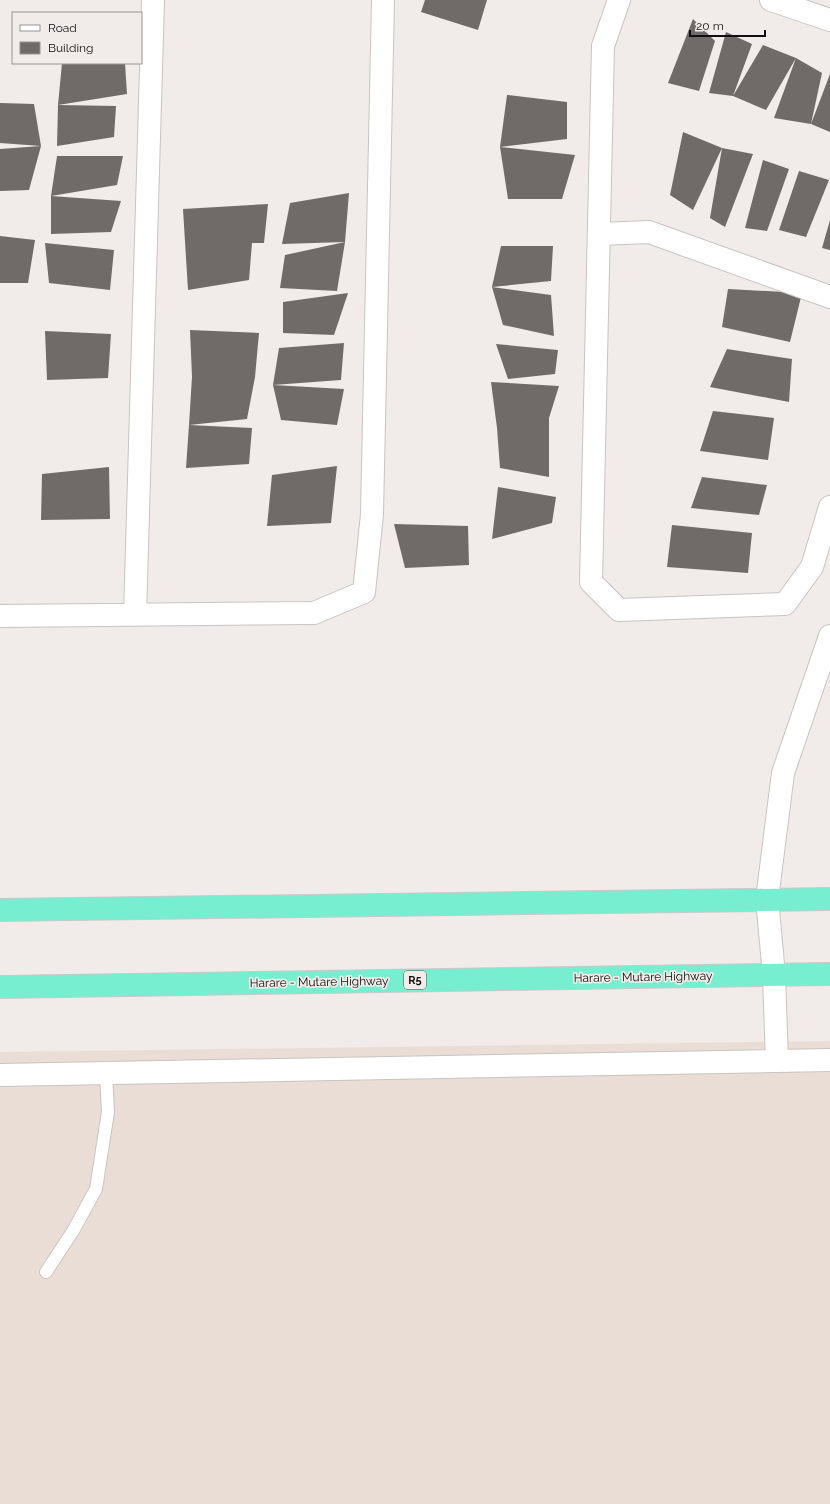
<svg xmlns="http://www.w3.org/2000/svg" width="830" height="1504" font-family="Raleway,sans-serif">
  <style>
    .built { fill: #eaddd6 }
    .building { fill: #706b69 }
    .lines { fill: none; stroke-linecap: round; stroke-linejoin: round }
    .service-casing { stroke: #c9c4c1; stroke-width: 14 }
    .minor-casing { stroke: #c9c4c1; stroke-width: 24 }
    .trunk-casing { stroke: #cacaca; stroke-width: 24 }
    .service { stroke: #fff; stroke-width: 12 }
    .minor { stroke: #fff; stroke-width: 22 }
    .trunk { stroke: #76eecf; stroke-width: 22 }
    .labels { text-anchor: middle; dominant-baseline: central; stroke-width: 3.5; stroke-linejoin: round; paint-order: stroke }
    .shield { fill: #f1ece9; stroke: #545150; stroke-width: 1 }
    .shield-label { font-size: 11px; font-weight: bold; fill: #100f0e }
    .street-label { font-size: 12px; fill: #100f0e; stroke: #f1ece9 }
  </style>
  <rect width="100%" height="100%" fill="#f1ece9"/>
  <!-- built -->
  <path class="built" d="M830 1041V1504H0V1052Z"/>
  <!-- building -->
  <path class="building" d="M425 0H487L478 30 421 12Z
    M693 19 715 41 699 91 668 83Z
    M726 32 752 44 733 96 709 93Z
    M763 45 796 58 766 110 733 96Z
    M796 58 822 73 811 124 774 118Z
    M62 63H125L127 94 58 105Z
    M830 74V132L811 124Z
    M507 95 567 102V139L500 147 575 155 562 199H508L500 147Z
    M0 103 34 104 41 146 29 190 0 191V149L41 146 0 143Z
    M58 105 116 106 114 137 57 146Z
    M683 132 722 148 693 210 670 195Z
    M722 148 753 154 725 227 710 218Z
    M57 156H123L117 185 51 196Z
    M763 160 789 169 767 231 745 228Z
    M799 171 829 180 806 237 779 230Z
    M349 193 345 242 337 291 280 288 285 255 345 242 282 244 290 203Z
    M51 196 121 201 111 232 51 234Z
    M268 204 264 243H252L249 280 188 290 183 209Z
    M830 220V250L822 248Z
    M0 236 35 240 28 283H0Z
    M45 243 114 250 110 290 49 283Z
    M501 246H553L551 281 492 287 551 295 554 336 503 325 492 287Z
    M728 289 802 293 790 342 722 327Z
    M348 293 334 335 283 333V302Z
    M190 330 259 333 255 377 247 419 189 425 192 377Z
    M45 331 111 334 108 378 47 380Z
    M344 343 341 380 273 385 344 389 337 425 281 420 273 385 279 348Z
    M496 344 558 350 555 374 508 379Z
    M727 349 792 359 789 402 710 387Z
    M491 382 559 386 549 418V477L500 468 497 428Z
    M713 411 774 418 768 460 700 451Z
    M189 425 252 428 249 464 186 468Z
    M337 466 331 523 267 526 272 475Z
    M109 467 110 519 41 520 42 474Z
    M702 477 767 485 759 515 691 508Z
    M498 487 556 497 552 523 492 539Z
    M394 524 468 526 469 565 405 568Z
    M672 525 752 533 748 573 667 567Z"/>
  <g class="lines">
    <defs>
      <path id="service" d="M46 1272 73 1231 96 1189 108 1112 106 1073"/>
      <path id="minor" d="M619 0 603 46 591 582 619 610 785 604 812 567 830 507
        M771 0 830 20
        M599 234 649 232 830 297
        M135 615 153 0
        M0 616 314 613 364 592 372 514 383 0
        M777 1061 774 975 767 899 783 773 830 636
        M0 1075 830 1060"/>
      <path id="trunk" d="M0 910 830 899
        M0 987 830 974"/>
    </defs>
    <!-- service casing -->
    <use href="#service" class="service-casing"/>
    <!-- minor casing -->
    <use href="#minor" class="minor-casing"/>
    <!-- trunk casing -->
    <use href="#trunk" class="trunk-casing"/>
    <!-- service -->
    <use href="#service" class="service"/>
    <!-- minor -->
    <use href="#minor" class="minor"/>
    <!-- trunk -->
    <use href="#trunk" class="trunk"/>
  </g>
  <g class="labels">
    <!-- shield labels -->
    <rect class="shield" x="404" y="971" width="22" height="18" rx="3"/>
    <g class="shield-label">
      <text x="415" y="980">R5</text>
    </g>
    <!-- street labels -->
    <g class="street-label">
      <text transform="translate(643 977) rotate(-1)">Harare - Mutare Highway</text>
      <text transform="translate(319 982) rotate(-1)">Harare - Mutare Highway</text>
    </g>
  </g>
  <!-- legend -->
  <rect x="12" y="12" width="130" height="52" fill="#f1ece9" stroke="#979491"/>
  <rect x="20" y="25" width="20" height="6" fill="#ffffff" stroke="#979491"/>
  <text x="48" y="32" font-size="12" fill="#100f0e">Road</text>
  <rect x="20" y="42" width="20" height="12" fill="#706b69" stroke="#979491"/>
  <text x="48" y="52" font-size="12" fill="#100f0e">Building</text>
  <!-- scale -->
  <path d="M690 30v6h75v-6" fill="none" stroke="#100f0e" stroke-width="2"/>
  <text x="696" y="30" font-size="12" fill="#100f0e" stroke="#f1ece9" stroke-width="3" paint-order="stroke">20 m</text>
</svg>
